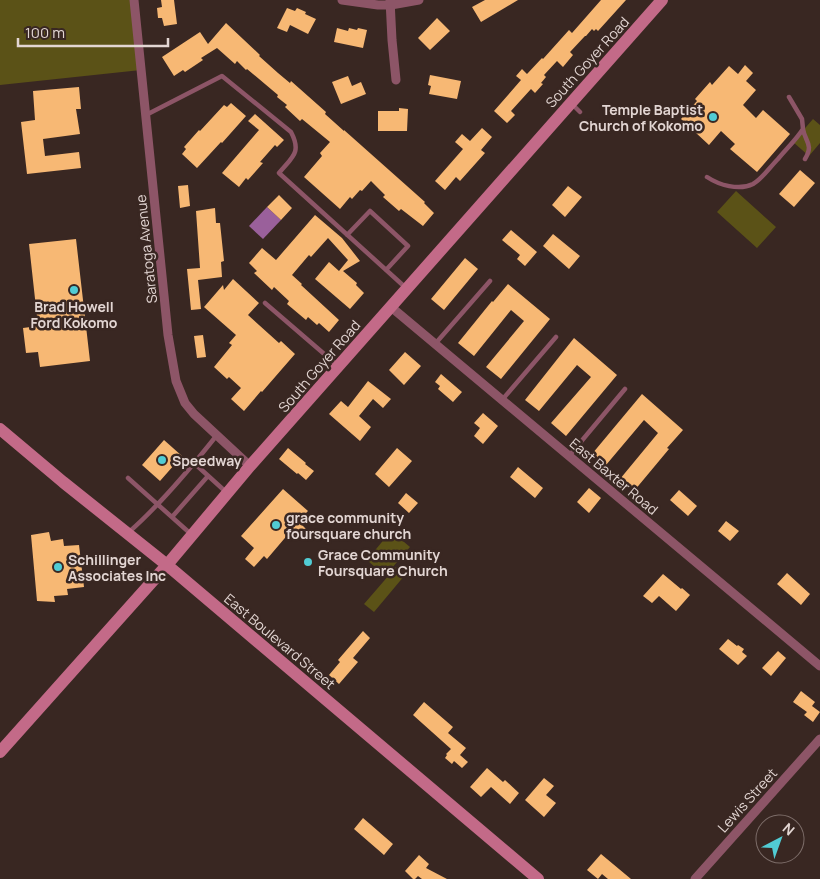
<svg xmlns="http://www.w3.org/2000/svg" width="820" height="879" font-family="Manrope,sans-serif">
  <style>
    .green { fill: #5b5217 }
    .water { fill: #9a609b }
    .building { fill: #f7b874 }
    .lines { fill: none; stroke-linecap: round; stroke-linejoin: round }
    .lane { stroke: #8d5567; stroke-width: 4.5 }
    .street { stroke: #8d5567; stroke-width: 9 }
    .secondary { stroke: #c36a88; stroke-width: 12 }
    .poi-dot { fill: #51ccd4; stroke: #392722; stroke-width: 2 }
    .labels { text-anchor: middle; dominant-baseline: central; stroke-width: 5; stroke-linejoin: round; paint-order: stroke }
    .street-label { font-size: 14px; fill: #e3d6d3; stroke: #392722 }
    .poi-label { font-size: 14px; font-weight: bold; fill: #e3d6d3; stroke: #392722; text-anchor: start }
  </style>
  <rect width="100%" height="100%" fill="#392722"/>
  <!-- green -->
  <path class="green" d="M0 0H134L141 70 0 85Z
    M813 119 820 125V143L809 156 793 142Z
    M736 191 776 227 757 248 717 212Z
    M391 531 410 547 385 576 367 560Z
    M396 567 405 575 374 612 364 604Z"/>
  <!-- water -->
  <path class="water" d="M267 207 281 220 263 239 249 226Z"/>
  <!-- building -->
  <path class="building" d="M161 0H174L177 24 164 26 162 18H158L157 8 162 7Z
    M485 0H518L481 22 472 7Z
    M601 0H626L598 31 596 29 594 31 592 29 586 36H585L570 52 573 55 563 67 557 61 544 75 546 77 541 83 543 84 535 93 531 89 511 111 515 115 507 123 494 111 521 80 516 76 522 69 527 74 542 58 543 59 569 30 572 33Z
    M287 8 295 11 297 8 306 12 305 14 316 19 308 34 290 25 287 32 277 28Z
    M437 18 450 31 430 50 418 38Z
    M226 23 260 55 259 56 278 73 290 83 291 81 326 112 325 114 344 131V130L425 202 424 203 434 213 423 226 401 209 399 211 383 197 385 195 371 181 362 191 360 190 352 199 350 197 340 209 304 177 322 156 320 153 330 142 302 119 300 121 285 107 287 105 277 97 278 95 247 69 246 70 237 61 235 64 217 48 201 58 203 60 185 72 183 70 174 76 162 57 200 32 208 44Z
    M337 28 348 31 349 28 357 30 358 28 367 30 363 48 334 42Z
    M745 65 753 73 746 81 756 90 743 105 756 118 763 110 790 134 757 172 730 149 735 144 721 131 709 145 681 119 697 101 695 99 710 82 712 85 729 66 738 74Z
    M430 75 461 81 457 99 429 94 431 86 428 85Z
    M348 76 352 86 361 82 366 94 341 104 332 82Z
    M79 87 81 109H76L80 134 43 139 45 156 79 152 81 168 27 174 21 122 35 120 33 91Z
    M231 103 246 116 222 143 221 142 197 168 182 154 186 149 184 147 199 130 200 131 224 105 227 107Z
    M399 108 408 109 407 131H378V111H399Z
    M255 114 284 140 277 147 275 145 260 162 263 163 248 180 246 178 239 187 222 173 259 130 248 121Z
    M482 128 492 137 481 150 485 153 460 181 456 177 445 190 435 181 463 149 455 142 462 134 470 141Z
    M800 170 815 183 794 207 779 194Z
    M188 185 190 206 180 208 178 186Z
    M568 186 582 197 565 217 552 205Z
    M279 195 292 208 281 220 267 207Z
    M215 208 216 223H220L224 261 221 262 222 277 198 280 201 309 191 310 187 269 200 268 196 211Z
    M315 215 342 238 360 261 343 271 357 283 356 285 364 293 350 309 315 279 329 262 339 271 348 260 328 238 311 257 309 255 292 275 302 284 301 285 339 320 329 332 319 323 317 325 308 317 306 320 287 304 289 301 274 287 272 290 254 273 257 271 249 263 262 248 276 260Z
    M511 230 537 252 525 266 517 259 520 255 502 240Z
    M553 234 580 256 569 269 543 246Z
    M76 239 90 361 40 367 38 352 26 353 23 328 38 326 29 244Z
    M465 258 478 269 444 310 431 299Z
    M233 279 259 303 248 315 279 343 281 341 295 354 262 392 261 391 244 411 231 399 241 388 229 377 227 379 214 367 232 345 229 343 236 335 204 307 223 285 224 290Z
    M508 284 550 319 501 379 486 367 524 321 511 310 474 356 458 343 492 301 493 302Z
    M203 335 206 357 197 358 194 336Z
    M574 338 617 375 566 436 551 423 591 377 577 365 539 411 525 400Z
    M405 352 421 366 404 385 389 370Z
    M441 374 462 392 453 402 438 389 440 386 435 382Z
    M368 381 391 399 383 408 373 399 359 416 371 427 360 441 329 414 341 401 348 407Z
    M642 394 683 430 667 448 669 449 634 491 620 479 658 433 644 420 606 465 592 454Z
    M483 413 498 426 483 444 474 436 480 428 474 423Z
    M164 440 182 456 160 481 142 465Z
    M288 448 306 463 305 464 314 471 306 480 298 473 297 474 279 459Z
    M397 448 412 461 389 487 375 474Z
    M518 467 543 488 535 498 510 477Z
    M589 488 601 498 589 513 577 502Z
    M283 489 308 511 298 521 306 529 298 539 290 532 267 559 264 556 254 567 245 559 254 548 241 536Z
    M679 490 697 506 688 516 670 500Z
    M406 493 418 503 409 513 398 503Z
    M726 521 739 531 730 541 718 531Z
    M49 532 51 541 63 539 64 546 79 545 84 587 67 589 68 595 54 596 55 602 37 601 31 535Z
    M787 573 810 594 801 605 777 584Z
    M663 574 681 589 682 588 690 595 676 611 659 596 652 603 643 596Z
    M363 631 370 638 353 658 358 662 339 684 329 675 340 662 338 660Z
    M728 639 737 646 738 645 744 649 742 652 747 656 738 665 719 649Z
    M778 651 786 658 771 676 762 668Z
    M801 691 815 702 812 706 820 712 813 722 804 715 807 712 793 702Z
    M424 702 453 727 448 733 466 748 460 755 468 762 462 768 454 761 452 764 445 758 447 755 446 754 451 749 413 715Z
    M487 768 503 782 505 780 519 793 510 804 491 787 481 797 470 787Z
    M544 778 554 786 546 795 556 803 544 817 525 800Z
    M363 818 393 844 384 855 354 829Z
    M601 854 631 879H608L602 874 598 879 587 870Z
    M419 855 429 864 426 868 447 879H422L418 876 415 879H413L405 871Z"/>
  <g class="lines">
    <!-- lane -->
    <path class="lane" d="M572 104 580 112
      M146 115 222 76 291 132C302 153 292 157 279 173L406 288
      M803 129C805 142 814 144 805 159
      M707 177C719 185 739 191 753 184 762 179 770 167 778 159 786 149 796 140 803 129L802 119 789 97
      M347 235 370 211 408 246 386 270
      M265 303 337 365
      M435 344 490 281
      M502 400 556 337
      M569 456 625 389
      M194 463 226 492
      M128 478 192 535
      M172 517 208 476
      M129 532C161 504 190 469 217 435"/>
    <!-- street -->
    <path class="street" d="M134 0 168 335 176 381 185 403 194 414 250 466
      M342 0 378 5H391L419 0
      M390 0 392 40 396 80
      M391 307 820 666
      M695 879 820 739"/>
    <!-- secondary -->
    <path class="secondary" d="M0 429 63 482 167 565 538 879
      M0 752 167 565 250 466 662 0"/>
  </g>
  <!-- markers -->
  <g class="poi-dot">
    <circle cx="713" cy="117" r="5"/>
    <circle cx="74" cy="290" r="5"/>
    <circle cx="162" cy="460" r="5"/>
    <circle cx="276" cy="525" r="5"/>
    <circle cx="308" cy="562" r="5"/>
    <circle cx="58" cy="567" r="5"/>
  </g>
  <g class="labels">
    <!-- street labels -->
    <g class="street-label">
      <text transform="translate(587 62) rotate(-48)">South Goyer Road</text>
      <text transform="translate(146 249) rotate(-96)">Saratoga Avenue</text>
      <text transform="translate(319 366) rotate(-49)">South Goyer Road</text>
      <text transform="translate(614 476) rotate(40)">East Baxter Road</text>
      <text transform="translate(280 641) rotate(40)">East Boulevard Street</text>
      <text transform="translate(747 800) rotate(-48)">Lewis Street</text>
    </g>
    <!-- poi labels -->
    <g class="poi-label">
      <text x="703" y="109" text-anchor="end">Temple Baptist<tspan x="703" dy="16">Church of Kokomo</tspan></text>
      <text x="74" y="306" text-anchor="middle">Brad Howell<tspan x="74" dy="16">Ford Kokomo</tspan></text>
      <text x="172" y="460">Speedway</text>
      <text x="286" y="517">grace community<tspan x="286" dy="16">foursquare church</tspan></text>
      <text x="318" y="554">Grace Community<tspan x="318" dy="16">Foursquare Church</tspan></text>
      <text x="68" y="559">Schillinger<tspan x="68" dy="16">Associates Inc</tspan></text>
    </g>
  </g>
  <!-- north arrow -->
  <g transform="translate(780 839) rotate(41)"><circle r="24" fill="#392722" stroke="#7d6d69"/>
  <path d="M0-4L9 19L0 12L-9 19Z" fill="#51ccd4"/>
  <text y="-8" font-size="14" font-weight="bold" text-anchor="middle" fill="#e3d6d3">N</text>
  </g>
  <!-- scale -->
  <path d="M18 38v8h150v-8" fill="none" stroke="#e3d6d3" stroke-width="2.5"/>
  <text x="25" y="38" font-size="15" fill="#e3d6d3" stroke="#392722" stroke-width="4" paint-order="stroke">100 m</text>
</svg>
